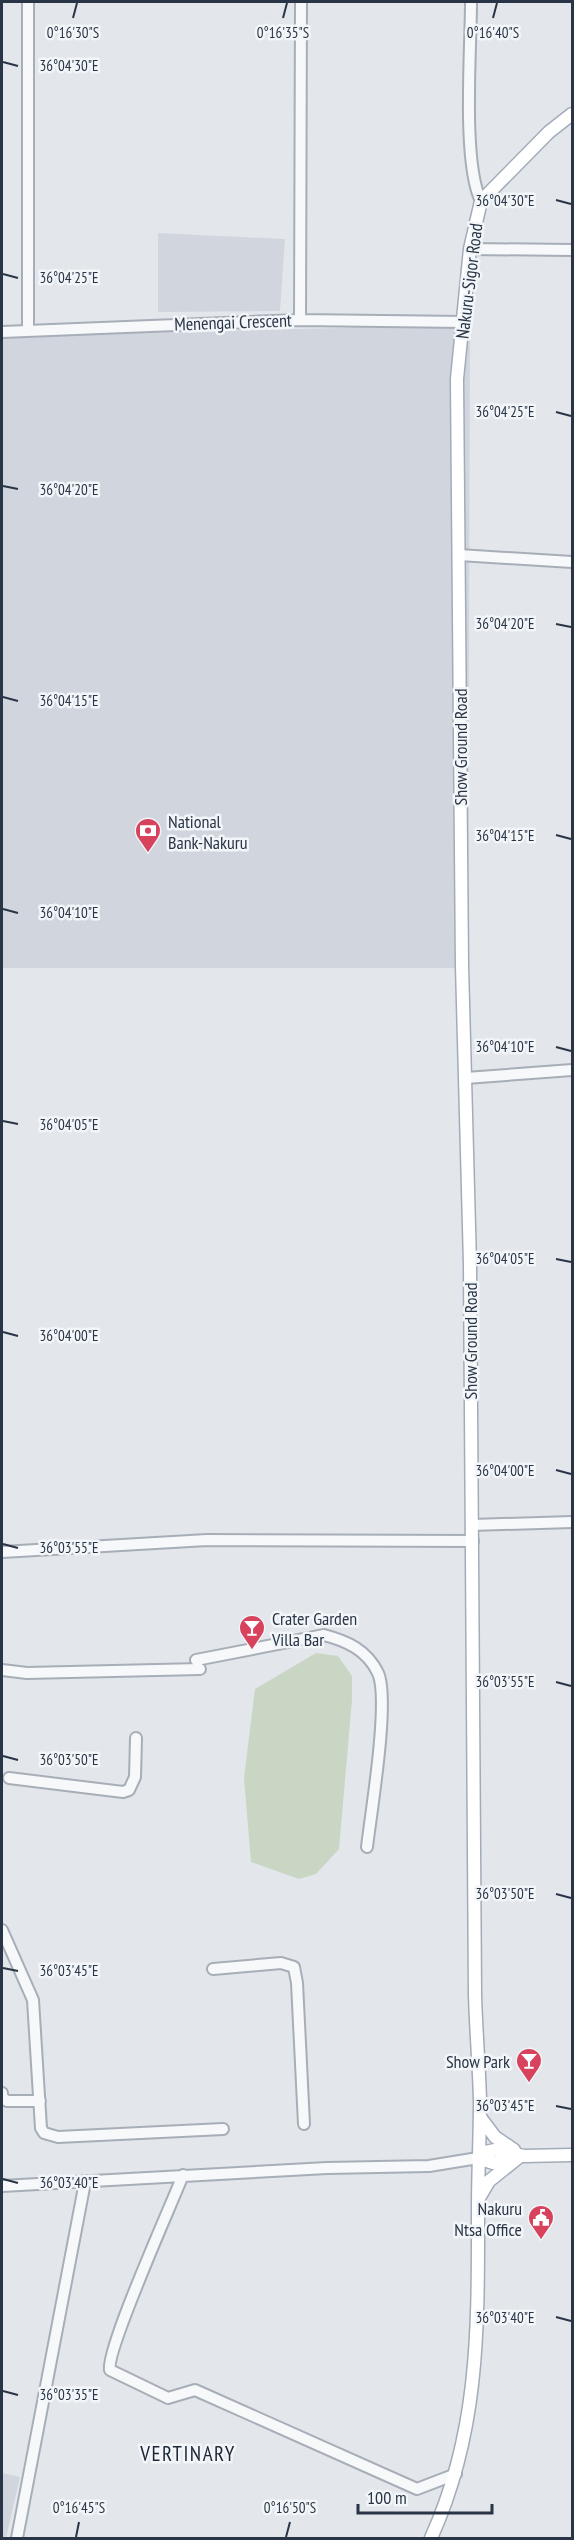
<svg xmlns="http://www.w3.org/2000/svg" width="574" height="2540" font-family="'PT Sans Narrow',sans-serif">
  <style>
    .built { fill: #d1d6de }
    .green { fill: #c9d6c4 }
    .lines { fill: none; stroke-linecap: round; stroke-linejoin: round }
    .minor-casing { stroke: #a7aeb7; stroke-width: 14 }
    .major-casing { stroke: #a2acb9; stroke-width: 15 }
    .minor { stroke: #f6f8fa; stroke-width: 10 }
    .major { stroke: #fff; stroke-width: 12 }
    .ticks { fill: none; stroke: #293546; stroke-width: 2 }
    .labels { text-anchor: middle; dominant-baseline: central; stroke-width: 5; stroke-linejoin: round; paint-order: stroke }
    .street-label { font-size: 18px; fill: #293546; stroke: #f3f6f9 }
    .poi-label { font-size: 18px; fill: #293546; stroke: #f3f6f9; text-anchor: start }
    .quarter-label { font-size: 21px; letter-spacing: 1.5px; fill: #1c2637; stroke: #f3f6f9 }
    .ticks-label { font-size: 15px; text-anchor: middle; fill: #293546; stroke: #f3f6f9; stroke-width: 5; stroke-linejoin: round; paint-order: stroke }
  </style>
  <rect width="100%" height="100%" fill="#e3e7ec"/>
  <!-- built -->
  <path class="built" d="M158 233 285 239 280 311 158 312Z
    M470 325 468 968H2V336Z
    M2 2473 20 2477 6 2538H2Z"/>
  <!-- green -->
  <path class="green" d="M316 1653 338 1656 352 1676V1700L339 1849 316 1874 299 1879 251 1862 244 1778 255 1689Z"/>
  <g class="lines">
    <defs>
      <path id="minor" d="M28 2V331
        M471 2C471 49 462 163 481 201
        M470 249 572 250
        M300 320 301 2
        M2 332 300 320 464 322
        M459 555 572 562
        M466 1078 572 1070
        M472 1525 572 1522
        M2 1552 207 1540 473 1541
        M196 1660 324 1635C347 1641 367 1650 378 1673 390 1700 371 1812 367 1847
        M2 1670 27 1673 200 1669
        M9 1778 123 1792 129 1790 135 1777 136 1738
        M2 1930 33 2000 41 2128 44 2133 58 2137 223 2129
        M213 1969 281 1963 294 1967 297 1983 304 2124
        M2 2093V2097L7 2101H40
        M183 2175C172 2203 105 2352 110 2370L168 2398 195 2390 417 2489 456 2474
        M2 2186 327 2168 429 2166 478 2158
        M17 2538 85 2182"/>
      <path id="major" d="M480 2117 495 2137 514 2150
        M478 2158 485 2152 495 2150 524 2156 572 2155
        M478 2158 493 2163 518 2157
        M479 2198 489 2181 519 2157
        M431 2538C480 2431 478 2324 478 2209 478 2172 480 2136 480 2100 479 2065 476 2030 475 1995L470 1264 462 966 457 379 470 249 481 201 549 132 572 114"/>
    </defs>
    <!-- minor casing -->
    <use href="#minor" class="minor-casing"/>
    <!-- major casing -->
    <use href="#major" class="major-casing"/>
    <!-- minor -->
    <use href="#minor" class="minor"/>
    <!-- major -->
    <use href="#major" class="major"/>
  </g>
  <!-- ticks -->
  <path class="ticks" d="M73 18 77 3M283 18 287 3M493 18 497 3M3 62 18 66M556 200 571 204M3 274 18 278M556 412 571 416M3 486 18 489M556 624 571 627M3 697 18 701M556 835 571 839M3 909 18 913M556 1047 571 1051M3 1121 18 1124M556 1259 571 1262M3 1332 18 1336M556 1470 571 1474M3 1544 18 1548M556 1682 571 1686M3 1756 18 1760M556 1894 571 1898M3 1968 18 1971M556 2106 571 2109M3 2179 18 2183M556 2317 571 2321M3 2391 18 2395M76 2537 79 2522M286 2537 290 2522"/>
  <!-- icons -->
  <defs>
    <symbol id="bank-pin" viewBox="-11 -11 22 30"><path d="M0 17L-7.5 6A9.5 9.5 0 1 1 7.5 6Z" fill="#d7425d" stroke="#f3f6f9"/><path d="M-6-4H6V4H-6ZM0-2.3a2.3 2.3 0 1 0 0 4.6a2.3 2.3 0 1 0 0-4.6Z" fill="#fff"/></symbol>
    <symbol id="bar-pin" viewBox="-11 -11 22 30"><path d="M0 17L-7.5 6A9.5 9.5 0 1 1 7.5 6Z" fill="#d7425d" stroke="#f3f6f9"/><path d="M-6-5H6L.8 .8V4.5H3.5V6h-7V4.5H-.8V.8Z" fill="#fff"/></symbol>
    <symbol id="civic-pin" viewBox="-11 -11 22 30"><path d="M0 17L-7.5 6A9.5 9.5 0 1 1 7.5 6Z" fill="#d7425d" stroke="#f3f6f9"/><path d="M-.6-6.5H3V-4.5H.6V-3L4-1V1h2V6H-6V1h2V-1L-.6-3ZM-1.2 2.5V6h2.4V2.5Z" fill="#fff"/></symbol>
  </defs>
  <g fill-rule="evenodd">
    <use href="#bank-pin" x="133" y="816" width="30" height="40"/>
    <use href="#bar-pin" x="237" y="1613" width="30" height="40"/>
    <use href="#bar-pin" x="514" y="2046" width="30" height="40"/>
    <use href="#civic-pin" x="526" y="2203" width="30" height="40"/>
  </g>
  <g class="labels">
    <!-- street labels -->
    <g class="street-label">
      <text transform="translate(469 281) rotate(-83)">Nakuru-Sigor Road</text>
      <text transform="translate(233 322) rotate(-2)">Menengai Crescent</text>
      <text transform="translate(460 747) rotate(-90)">Show Ground Road</text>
      <text transform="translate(470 1341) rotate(-90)">Show Ground Road</text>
    </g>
    <!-- poi labels -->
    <g class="poi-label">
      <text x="168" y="821">National<tspan x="168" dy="21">Bank-Nakuru</tspan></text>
      <text x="272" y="1618">Crater Garden<tspan x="272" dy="21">Villa Bar</tspan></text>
      <text x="510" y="2061" text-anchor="end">Show Park</text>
      <text x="522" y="2208" text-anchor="end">Nakuru<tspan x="522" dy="21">Ntsa Office</tspan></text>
    </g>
    <!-- quarter labels -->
    <g class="quarter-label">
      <text x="188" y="2453">VERTINARY</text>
    </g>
  </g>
  <g class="ticks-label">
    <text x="73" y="38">0°16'30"S</text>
    <text x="283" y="38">0°16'35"S</text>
    <text x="493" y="38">0°16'40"S</text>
    <text x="69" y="71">36°04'30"E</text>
    <text x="505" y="206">36°04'30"E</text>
    <text x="69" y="283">36°04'25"E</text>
    <text x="505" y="417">36°04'25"E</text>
    <text x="69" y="495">36°04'20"E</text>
    <text x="505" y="629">36°04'20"E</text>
    <text x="69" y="706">36°04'15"E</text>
    <text x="505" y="841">36°04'15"E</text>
    <text x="69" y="918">36°04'10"E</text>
    <text x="505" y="1052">36°04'10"E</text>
    <text x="69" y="1130">36°04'05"E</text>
    <text x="505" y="1264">36°04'05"E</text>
    <text x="69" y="1341">36°04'00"E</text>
    <text x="505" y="1476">36°04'00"E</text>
    <text x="69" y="1553">36°03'55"E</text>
    <text x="505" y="1687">36°03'55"E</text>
    <text x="69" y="1765">36°03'50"E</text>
    <text x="505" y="1899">36°03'50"E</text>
    <text x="69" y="1976">36°03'45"E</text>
    <text x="505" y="2111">36°03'45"E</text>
    <text x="69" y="2188">36°03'40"E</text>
    <text x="505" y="2323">36°03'40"E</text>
    <text x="69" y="2400">36°03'35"E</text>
    <text x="79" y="2513">0°16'45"S</text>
    <text x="290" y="2513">0°16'50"S</text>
  </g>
  <!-- border -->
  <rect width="574" height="2540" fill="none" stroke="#293546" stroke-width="6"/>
  <!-- scale -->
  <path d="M358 2504v9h134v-9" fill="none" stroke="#293546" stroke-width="3"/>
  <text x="367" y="2504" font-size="18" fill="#293546" stroke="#f3f6f9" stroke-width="4.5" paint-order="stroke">100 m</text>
</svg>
